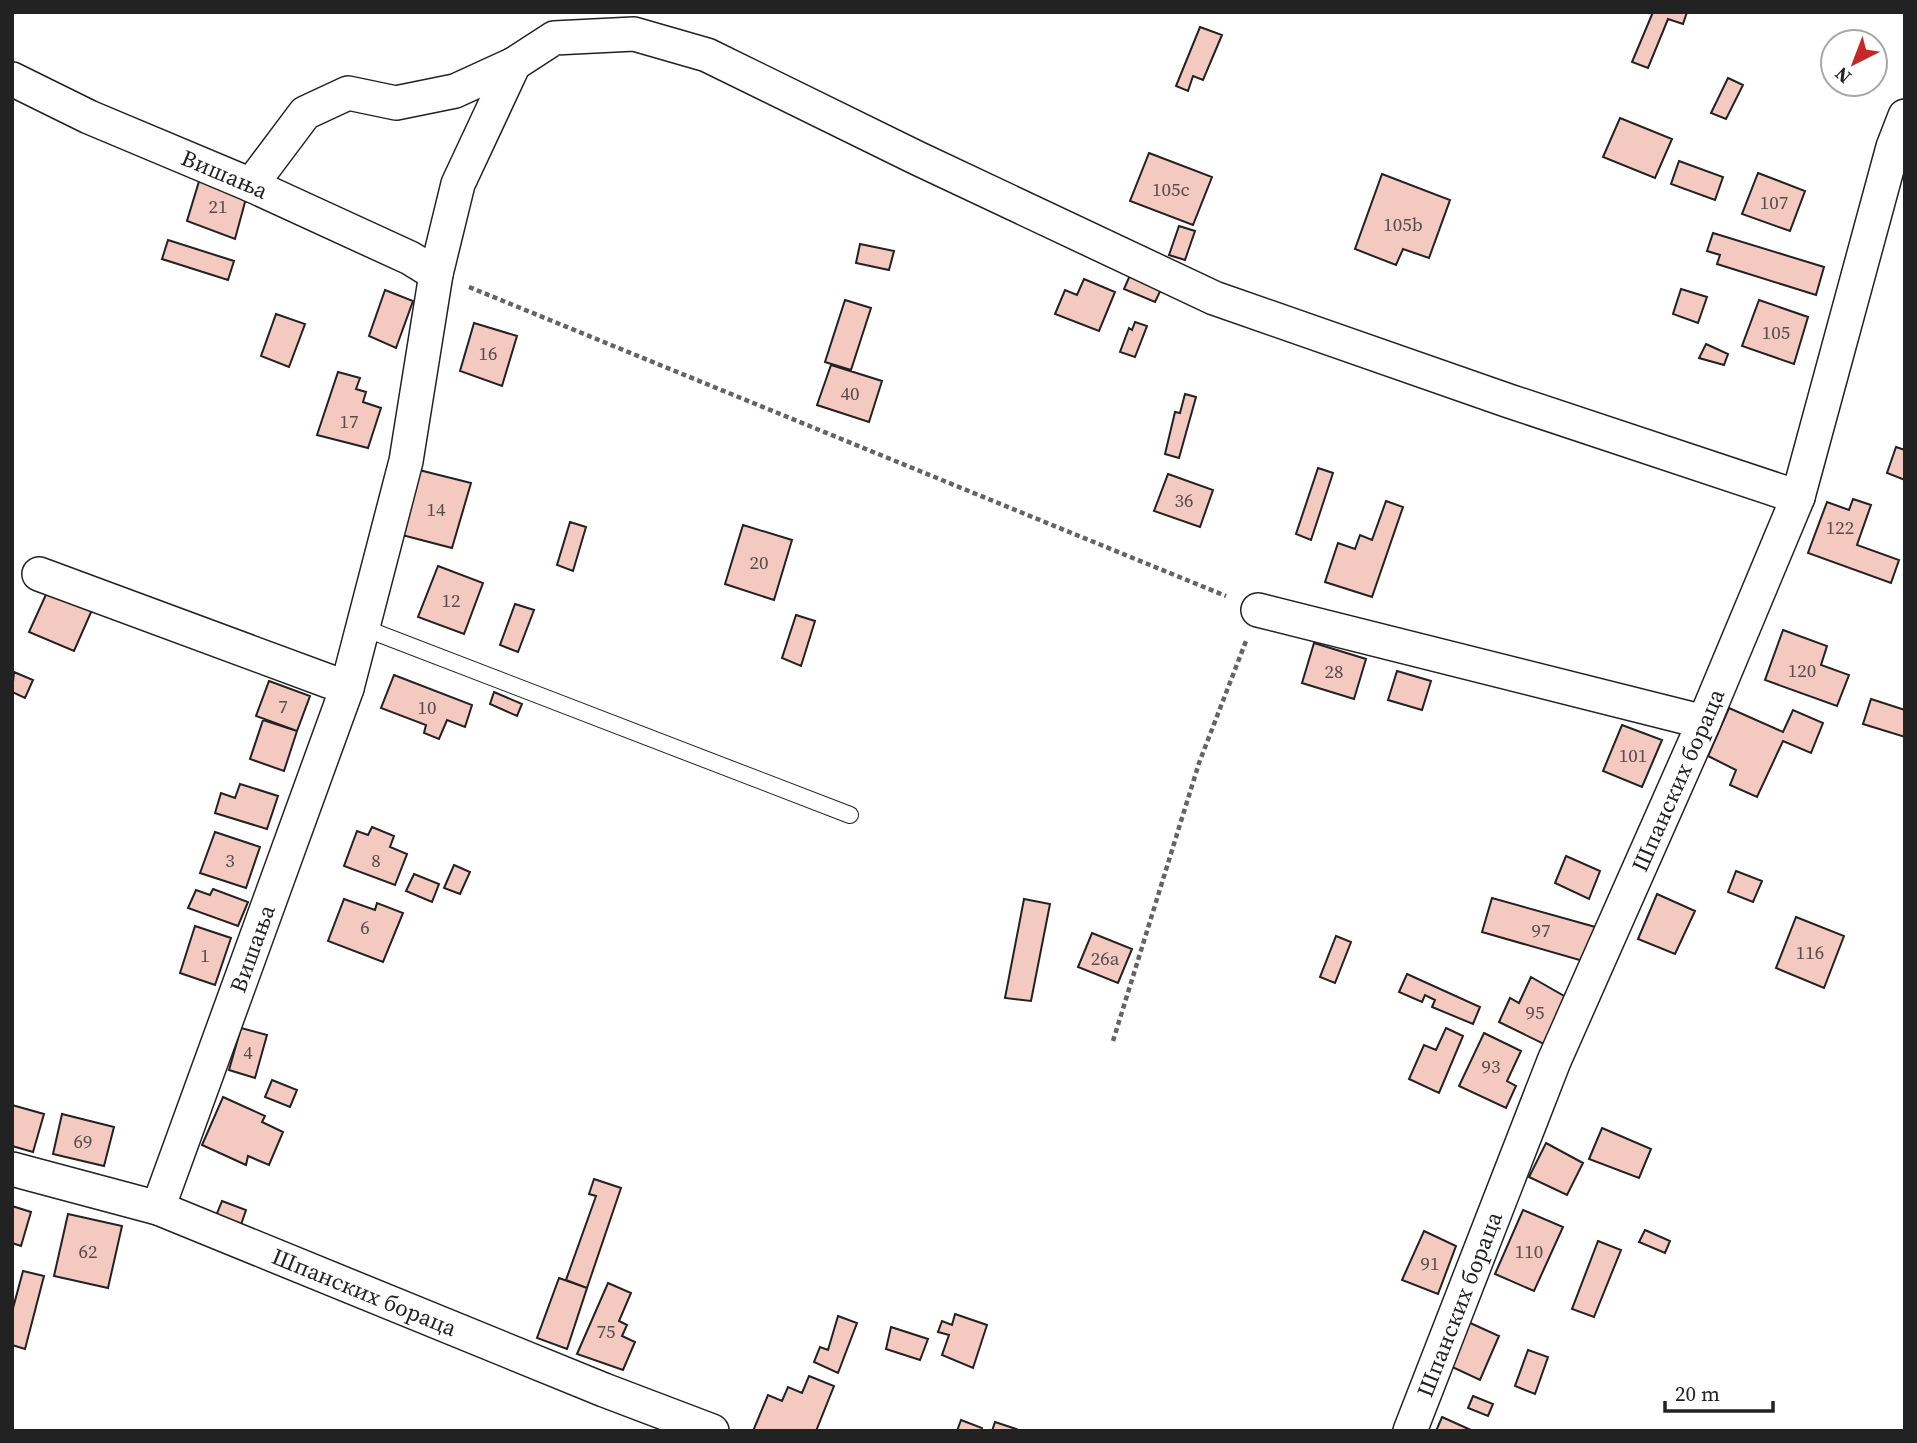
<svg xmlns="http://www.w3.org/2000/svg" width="1917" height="1443" font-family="'Source Serif 4',serif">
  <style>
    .building { fill: #f3c9c0; stroke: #222; stroke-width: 2 }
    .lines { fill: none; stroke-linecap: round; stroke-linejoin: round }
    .lane-casing { stroke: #222; stroke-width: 18 }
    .street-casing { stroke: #222; stroke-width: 36 }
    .path { stroke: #646464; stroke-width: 4.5; stroke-dasharray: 5 3.5; stroke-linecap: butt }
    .lane { stroke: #fff; stroke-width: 16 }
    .street { stroke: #fff; stroke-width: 33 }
    .labels { text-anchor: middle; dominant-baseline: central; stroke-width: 5; stroke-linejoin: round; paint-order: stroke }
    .number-label { font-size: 19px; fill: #564c4a }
    .street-label { font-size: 23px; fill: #222; stroke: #fff }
  </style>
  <rect width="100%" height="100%" fill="#fff"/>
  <!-- building -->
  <path class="building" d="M1653 12H1687L1683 24 1668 19 1648 68 1632 62Z
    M1200 27 1222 35 1203 80 1193 76 1188 91 1176 86Z
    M1728 78 1743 85 1726 119 1711 113Z
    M1620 118 1672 139 1655 178 1603 157Z
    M1149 153 1212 177 1193 225 1130 201Z
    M1679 161 1723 177 1715 200 1671 184Z
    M1758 173 1805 191 1790 231 1742 214Z
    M1382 174 1450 200 1429 258 1403 249 1396 265 1355 249Z
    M200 178 248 191 235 239 187 221Z
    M1179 226 1195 231 1185 260 1169 255Z
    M1713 233 1824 267 1816 295 1717 264 1720 255 1707 251Z
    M168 240 234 261 228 280 162 259Z
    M860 244 894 251 889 270 856 263Z
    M1134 266 1166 279 1155 302 1124 289Z
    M1084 279 1115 292 1099 331 1055 314 1065 290 1077 295Z
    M1681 289 1707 297 1698 323 1673 314Z
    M385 290 413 301 396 348 369 336Z
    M845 300 871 308 851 370 825 362Z
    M1759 300 1808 317 1794 364 1742 346Z
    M276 314 305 324 289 367 261 356Z
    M1135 322 1147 326 1135 357 1120 352 1129 328 1132 330Z
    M474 323 517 336 502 386 460 371Z
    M1706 344 1728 354 1724 365 1699 358Z
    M831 365 882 381 869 422 817 405Z
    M338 372 360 378 356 389 366 392 363 402 381 408 368 448 317 435Z
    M1185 394 1196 397 1179 458 1165 454 1175 412 1180 413Z
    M1896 447 1905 450V480L1887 473Z
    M1318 468 1333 473 1311 540 1296 534Z
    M419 470 471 483 452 548 402 535Z
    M1168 474 1213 490 1200 527 1154 511Z
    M1853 499 1871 505 1857 545 1899 560 1891 583 1808 553 1827 502 1849 510Z
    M1386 501 1403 507 1372 597 1325 582 1338 543 1355 549 1360 535 1372 540Z
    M570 522 586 527 573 571 557 565Z
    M743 525 792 540 774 600 725 584Z
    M438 566 483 583 464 634 418 617Z
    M48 590 92 610 74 651 29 632Z
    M515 604 534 610 518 652 500 645Z
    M796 615 815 621 801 666 782 658Z
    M1783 630 1827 646 1821 665 1849 675 1837 706 1765 680Z
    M1314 643 1366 659 1354 699 1302 683Z
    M1397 671 1431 681 1422 710 1388 700Z
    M14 672 33 680 25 698 12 692Z
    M394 675 472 705 465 727 447 720 439 739 424 733 426 725 381 708Z
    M269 681 310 696 297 731 256 716Z
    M494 692 522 704 517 716 490 704Z
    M1871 699 1905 710V737L1863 724Z
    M1729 708 1783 732 1793 710 1823 723 1811 753 1783 741 1757 797 1730 785 1736 770 1708 756Z
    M263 720 297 731 284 771 250 759Z
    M1622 725 1662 740 1642 787 1603 771Z
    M240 784 278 796 267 829 215 813 221 793 235 798Z
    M372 827 394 836 390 847 407 854 395 885 344 866 357 831 368 835Z
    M215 832 260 847 246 888 200 873Z
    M1566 856 1600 871 1589 899 1555 883Z
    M454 865 470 872 460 894 444 888Z
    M1736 871 1762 881 1753 902 1728 892Z
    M414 874 439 884 432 902 406 891Z
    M213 889 248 902 238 926 188 908 196 890 210 895Z
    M1657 894 1695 911 1675 954 1638 939Z
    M1492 898 1599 928 1590 963 1482 932Z
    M344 899 375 910 377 903 403 913 383 962 328 941Z
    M1024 899 1050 904 1031 1001 1005 998Z
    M1796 917 1844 936 1824 988 1776 968Z
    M195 926 231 938 215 985 180 973Z
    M1092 933 1132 949 1118 983 1078 967Z
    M1336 936 1351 942 1335 983 1320 977Z
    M1407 974 1480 1007 1473 1024 1432 1007 1435 1000 1425 995 1422 1002 1399 992Z
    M1531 977 1571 1000 1550 1047 1499 1022 1510 998 1519 1003Z
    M241 1028 267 1035 255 1078 229 1070Z
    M1446 1028 1463 1036 1439 1093 1409 1079 1424 1045 1436 1050Z
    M1484 1033 1521 1051 1507 1081 1516 1086 1506 1108 1459 1086Z
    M272 1080 297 1090 290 1107 265 1097Z
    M223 1097 265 1116 262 1122 283 1132 269 1165 248 1156 246 1165 202 1145Z
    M12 1105 44 1114 33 1152 12 1146Z
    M62 1114 114 1127 104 1166 53 1154Z
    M1602 1128 1651 1149 1639 1178 1589 1159Z
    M1546 1143 1583 1163 1567 1195 1529 1177Z
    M594 1179 621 1188 587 1288 566 1280 596 1196 589 1194Z
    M222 1201 246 1210 237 1236 212 1226Z
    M12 1206 31 1212 21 1246 12 1243Z
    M1523 1210 1563 1227 1534 1291 1495 1274Z
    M68 1214 122 1226 108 1288 54 1276Z
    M1645 1230 1670 1241 1665 1253 1639 1242Z
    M1424 1231 1456 1246 1438 1294 1402 1280Z
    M1598 1241 1621 1250 1594 1317 1572 1309Z
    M23 1271 44 1276 25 1349 12 1345V1312Z
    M559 1278 587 1288 567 1349 537 1338Z
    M608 1283 631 1293 619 1321 627 1325 622 1336 635 1342 623 1370 577 1354Z
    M955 1314 987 1325 973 1368 942 1355 949 1335 938 1332 942 1321 952 1325Z
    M838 1316 857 1323 838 1373 814 1362 820 1347 828 1350Z
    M1468 1322 1499 1336 1480 1380 1448 1365Z
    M891 1327 928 1339 920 1360 886 1349Z
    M1528 1350 1548 1357 1535 1394 1515 1386Z
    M809 1376 834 1386 816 1431H753L768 1395 782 1401 788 1387 802 1393Z
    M1473 1396 1493 1404 1488 1416 1468 1408Z
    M1442 1417 1473 1431H1436Z
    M961 1420 982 1428 981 1431H957Z
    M995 1422 1022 1431H992Z"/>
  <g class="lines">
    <defs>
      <path id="lane" d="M364 628 850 815"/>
      <g id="street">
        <path id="s1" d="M12 79 89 117 251 185 410 258 436 274"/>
        <path d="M251 185 305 113 348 93 396 103 455 91 514 64 554 38 634 34 707 55 917 158 1214 298 1509 401 1798 497"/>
        <path d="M39 574 347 688"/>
        <path d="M1258 610 1704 722"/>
        <path id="s2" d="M12 1169 158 1208 604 1390 712 1431"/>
        <path id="s3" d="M158 1208 347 688 406 461 436 274 458 184 514 64"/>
        <path id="s4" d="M1410 1431 1554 1061 1704 722 1798 497 1893 147 1905 116"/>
      </g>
    </defs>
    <!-- lane casing -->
    <use href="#lane" class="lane-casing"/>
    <!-- street casing -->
    <use href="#street" class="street-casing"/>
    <!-- path -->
    <path class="path" d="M469 287 1226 596
      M1113 1041 1199 763 1246 641"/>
    <!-- lane -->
    <use href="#lane" class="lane"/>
    <!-- street -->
    <use href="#street" class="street"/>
  </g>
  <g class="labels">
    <!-- number labels -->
    <g class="number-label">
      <text x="1171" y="189">105c</text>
      <text x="1774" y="202">107</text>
      <text x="218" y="206">21</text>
      <text x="1403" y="224">105b</text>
      <text x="1776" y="332">105</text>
      <text x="488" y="353">16</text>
      <text x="850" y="393">40</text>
      <text x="349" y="421">17</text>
      <text x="1184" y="500">36</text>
      <text x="436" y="509">14</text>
      <text x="1840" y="527">122</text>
      <text x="759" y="562">20</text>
      <text x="451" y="600">12</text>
      <text x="1802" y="670">120</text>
      <text x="1334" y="671">28</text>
      <text x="283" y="706">7</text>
      <text x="427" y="707">10</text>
      <text x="1633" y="755">101</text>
      <text x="230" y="860">3</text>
      <text x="376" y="860">8</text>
      <text x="365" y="927">6</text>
      <text x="1541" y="930">97</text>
      <text x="1810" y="952">116</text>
      <text x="205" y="955">1</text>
      <text x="1105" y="958">26a</text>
      <text x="1535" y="1012">95</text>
      <text x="248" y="1052">4</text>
      <text x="1491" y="1066">93</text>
      <text x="83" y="1141">69</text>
      <text x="88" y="1251">62</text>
      <text x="1529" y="1251">110</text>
      <text x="1430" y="1263">91</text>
      <text x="606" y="1331">75</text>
    </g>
    <!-- street labels -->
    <g class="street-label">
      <text stroke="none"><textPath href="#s1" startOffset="233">Вишања</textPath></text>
      <text stroke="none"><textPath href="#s4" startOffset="704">Шпанских бораца</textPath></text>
      <text stroke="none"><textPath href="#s3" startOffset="276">Вишања</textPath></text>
      <text stroke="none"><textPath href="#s2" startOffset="374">Шпанских бораца</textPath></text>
      <text stroke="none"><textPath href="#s4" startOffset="136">Шпанских бораца</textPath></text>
    </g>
  </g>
  <!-- border -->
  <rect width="1917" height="1443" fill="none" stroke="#222222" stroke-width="28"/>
  <!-- north arrow -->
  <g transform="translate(1854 63) rotate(222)"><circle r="33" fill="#ffffff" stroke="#a7a7a7" stroke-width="2"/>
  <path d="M0-5L12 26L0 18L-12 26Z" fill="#c62828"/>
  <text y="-10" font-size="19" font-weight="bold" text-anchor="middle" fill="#222222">N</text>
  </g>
  <!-- scale -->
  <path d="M1665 1401v10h108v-10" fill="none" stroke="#222222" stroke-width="3.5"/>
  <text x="1675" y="1401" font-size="21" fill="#222222" stroke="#ffffff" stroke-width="5" paint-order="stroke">20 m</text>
</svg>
